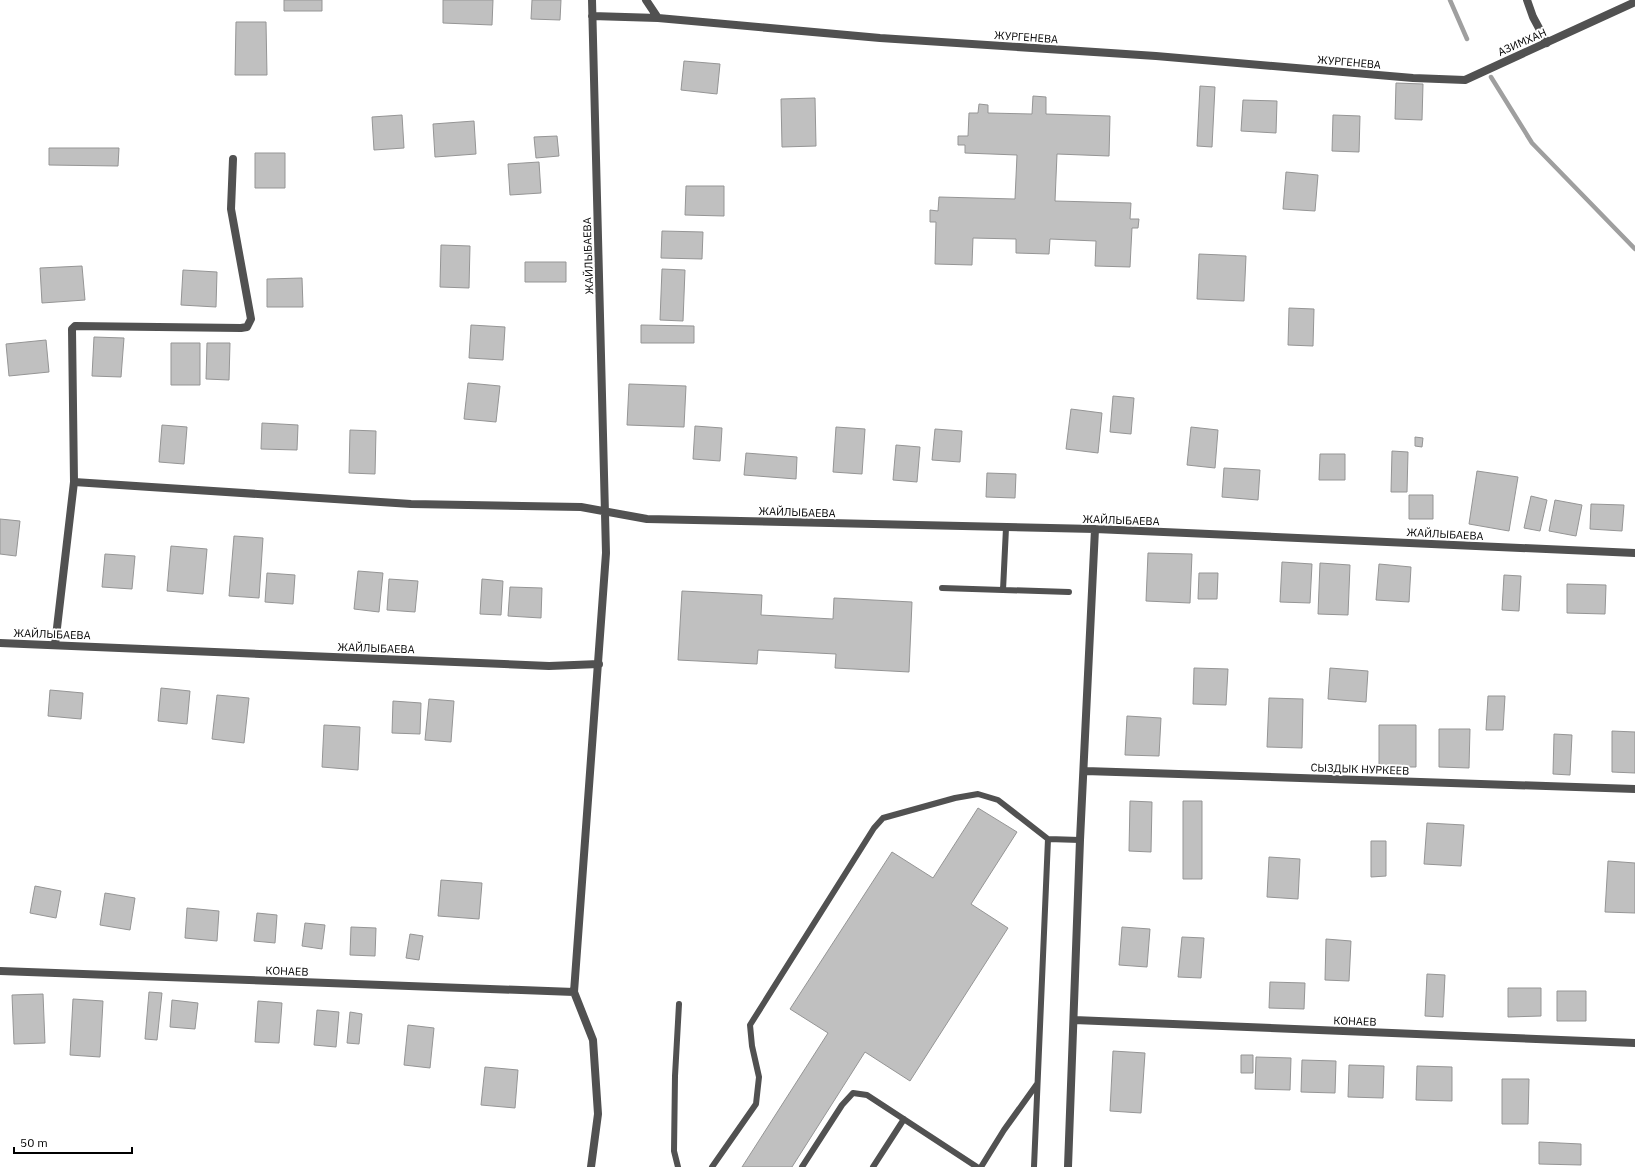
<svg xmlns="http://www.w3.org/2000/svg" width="1635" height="1167" font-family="'IBM Plex Sans',sans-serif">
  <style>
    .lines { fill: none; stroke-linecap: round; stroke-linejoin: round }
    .stream { stroke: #9f9f9f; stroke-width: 4.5 }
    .building { fill: #c0c0c0; stroke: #959595 }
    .lane { stroke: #515151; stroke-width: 6 }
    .street { stroke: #515151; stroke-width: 8 }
    .labels { text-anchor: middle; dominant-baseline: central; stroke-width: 4; stroke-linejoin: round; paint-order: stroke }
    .street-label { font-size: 11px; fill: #000; stroke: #fff }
  </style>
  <rect width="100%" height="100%" fill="#fff"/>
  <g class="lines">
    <!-- stream -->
    <path class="stream" d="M1450 0 1467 39
      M1491 77 1532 143 1635 249"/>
  </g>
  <!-- building -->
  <path class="building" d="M284 0H322V11H284Z
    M443 0H493L492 25 443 23Z
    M532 0H561L560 20 531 19Z
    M236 22H266L267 75H235Z
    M684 61 720 64 717 94 681 90Z
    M1396 83 1423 84 1422 120 1395 119Z
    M1200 86 1215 87 1212 147 1197 146Z
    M1033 96 1046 97V114L1110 116 1109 156 1057 154 1055 201 1131 203 1130 219H1139L1138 228H1132L1130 267 1095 266 1096 241 1050 239 1049 254 1016 253V239L973 238 972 265 935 264 936 222H930V210L938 211 939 197 1015 199 1017 155 965 153V145H958V136H968L969 113H978L979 104 988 105V113L1032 114Z
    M815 98 816 146 782 147 781 99Z
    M1243 100 1277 101 1276 133 1241 131Z
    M402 115 404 148 374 150 372 117Z
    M1333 115 1360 116 1359 152 1332 151Z
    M474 121 476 154 435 157 433 124Z
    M557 136 559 156 536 158 534 137Z
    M49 148H119L118 166 49 165Z
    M255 153H285V188H255Z
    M539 162 541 193 510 195 508 164Z
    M1286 172 1318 175 1315 211 1283 209Z
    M686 186H724V216L685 215Z
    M662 231 703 232 702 259 661 258Z
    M441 245 470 246 469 288 440 287Z
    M1199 254 1246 256 1244 301 1197 299Z
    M525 262H566V282H525Z
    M82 266 85 300 42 303 40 268Z
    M662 269 685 270 683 321 660 320Z
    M183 270 217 272 216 307 181 305Z
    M302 278 303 307H267V279Z
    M1289 308 1314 309 1313 346 1288 345Z
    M471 325 505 327 503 360 469 358Z
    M641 325 694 326V343H641Z
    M94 337 124 338 121 377 92 376Z
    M46 340 49 372 9 376 6 344Z
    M171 343H200V385H171Z
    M207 343H230L229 380 206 379Z
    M468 383 500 386 496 422 464 419Z
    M629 384 686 386 684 427 627 425Z
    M1113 396 1134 398 1131 434 1110 432Z
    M1071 409 1102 413 1098 453 1066 449Z
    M262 423 298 425 297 450 261 449Z
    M162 425 187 427 184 464 159 462Z
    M695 426 722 428 720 461 693 459Z
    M836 427 865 429 862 474 833 472Z
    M1191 427 1218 430 1215 468 1187 465Z
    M935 429 962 431 960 462 932 460Z
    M350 430 376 431 375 474 349 473Z
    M1415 437 1423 438 1422 447 1415 446Z
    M896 445 920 447 917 482 893 480Z
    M1392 451 1408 452 1407 492H1391Z
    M746 453 797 457 796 479 744 475Z
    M1320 454H1345V480H1319Z
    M1224 468 1260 470 1258 500 1222 497Z
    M1477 471 1518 477 1509 531 1469 524Z
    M987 473 1016 474 1015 498 986 497Z
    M1409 495H1433V519H1409Z
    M1531 496 1547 500 1540 531 1524 528Z
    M1555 500 1582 505 1576 536 1549 531Z
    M1591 504 1624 505 1622 531 1590 529Z
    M0 519 20 521 16 556 0 554Z
    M234 536 263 538 259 598 229 596Z
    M171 546 207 549 203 594 167 591Z
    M1148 553 1192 554 1190 603 1146 601Z
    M105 554 135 556 132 589 102 587Z
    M1282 562 1312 564 1310 603 1280 602Z
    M1320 563 1350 565 1348 615 1318 614Z
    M1379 564 1411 567 1409 602 1376 600Z
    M358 571 383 573 379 612 354 609Z
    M267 573 295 575 293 604 265 602Z
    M1199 573H1218L1217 599H1198Z
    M1504 575 1521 576 1519 611 1502 610Z
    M389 579 418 581 415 612 387 610Z
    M482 579 503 581 501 615 480 614Z
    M1567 584 1606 585 1605 614 1567 613Z
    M510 587 542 588 541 618 508 616Z
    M682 591 762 595 761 615 833 619 834 598 912 602 909 672 835 668 836 654 758 650 757 664 678 660Z
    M1194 668 1228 669 1226 705 1193 704Z
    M1330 668 1368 671 1366 702 1328 699Z
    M161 688 190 691 187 724 158 721Z
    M50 690 83 693 81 719 48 716Z
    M217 695 249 698 244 743 212 739Z
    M1488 696H1505L1503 730H1486Z
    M1269 698 1303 699 1302 748 1267 747Z
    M429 699 454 701 451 742 425 740Z
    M393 701 421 703 420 734 392 733Z
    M1127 716 1161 718 1159 756 1125 755Z
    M324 725 360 727 358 770 322 767Z
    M1379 725H1416V767H1379Z
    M1439 729H1470L1469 768 1439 767Z
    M1612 731 1635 732V773L1612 772Z
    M1554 734 1572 735 1570 775 1553 774Z
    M1130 801 1152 802 1151 852 1129 851Z
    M1183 801H1202V879H1183Z
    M978 808 1017 832 971 904 1008 928 910 1081 865 1052 792 1167H742L828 1033 790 1009 892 852 933 878Z
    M1427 823 1464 825 1461 866 1424 864Z
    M1371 841H1386V876L1371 877Z
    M1269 857 1300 859 1298 899 1267 897Z
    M1608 861 1635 863V913L1605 912Z
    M441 880 482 883 479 919 438 916Z
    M35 886 61 891 56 918 30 913Z
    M105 893 135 898 130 930 100 925Z
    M187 908 219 911 217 941 185 938Z
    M257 913 277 915 275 943 254 941Z
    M305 923 325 925 322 949 302 946Z
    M351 927 376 928 375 956 350 955Z
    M1122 927 1150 929 1147 967 1119 965Z
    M410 934 423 936 419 960 406 958Z
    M1182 937 1204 938 1201 978 1178 977Z
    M1326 939 1351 941 1349 981 1325 980Z
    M1427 974 1445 975 1443 1017 1425 1016Z
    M1270 982 1305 983 1304 1009 1269 1008Z
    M1508 988H1541V1016L1508 1017Z
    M1557 991H1586V1021H1557Z
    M149 992 162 993 157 1040 145 1039Z
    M43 994 45 1043 14 1044 12 995Z
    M73 999 103 1001 100 1057 70 1055Z
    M172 1000 198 1003 195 1029 170 1027Z
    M258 1001 282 1003 279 1043 255 1042Z
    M317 1010 339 1012 336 1047 314 1045Z
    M350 1012 362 1014 359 1044 347 1043Z
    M408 1025 434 1028 430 1068 404 1065Z
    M1113 1051 1145 1053 1141 1113 1110 1111Z
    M1241 1055H1253V1073H1241Z
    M1256 1057 1291 1058 1290 1090 1255 1089Z
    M1302 1060 1336 1061 1335 1093 1301 1092Z
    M1349 1065 1384 1066 1383 1098 1348 1097Z
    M1417 1066 1452 1067V1101L1416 1100Z
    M485 1067 518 1070 515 1108 481 1105Z
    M1502 1079H1529L1528 1124H1502Z
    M1539 1142 1581 1144V1165L1539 1164Z"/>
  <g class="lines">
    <!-- lane -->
    <path class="lane" d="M942 588 1069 592
      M1003 590 1006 528
      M678 1167 674 1151 675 1076 679 1004
      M712 1167 756 1104 759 1077 752 1046 750 1025 874 828 883 818 955 798 978 794 998 800 1048 839 1080 840
      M802 1167 842 1105 853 1093 867 1095 977 1167
      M873 1167 904 1119
      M981 1167 1004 1130 1037 1084
      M1034 1167 1048 839"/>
    <!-- street -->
    <path class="street" d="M646 0 658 18 880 38 1156 56 1413 78 1465 80 1635 2
      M1527 0 1533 17 1547 43
      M592 16 658 18
      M74 482 411 504 581 507 647 519 1095 529 1635 553
      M0 643 549 666 599 664
      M55 645 74 482 72 329 75 326 241 328 247 327 251 319 231 209 233 159
      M1085 771 1635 789
      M0 971 574 992
      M1074 1020 1635 1043
      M591 1167 598 1114 593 1040 574 992 606 553 592 0
      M1068 1167 1080 840 1095 529"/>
  </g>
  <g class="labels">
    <!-- street labels -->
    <g class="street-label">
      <text transform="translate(1026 37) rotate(4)">ЖУРГЕНЕВА</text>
      <text transform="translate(1522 42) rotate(-24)">АЗИМХАН</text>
      <text transform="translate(1349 62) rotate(5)">ЖУРГЕНЕВА</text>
      <text transform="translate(588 256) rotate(-92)">ЖАЙЛЫБАЕВА</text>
      <text transform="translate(797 512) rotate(2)">ЖАЙЛЫБАЕВА</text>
      <text transform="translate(1121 520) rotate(2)">ЖАЙЛЫБАЕВА</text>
      <text transform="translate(1445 534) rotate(3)">ЖАЙЛЫБАЕВА</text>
      <text transform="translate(52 634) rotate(2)">ЖАЙЛЫБАЕВА</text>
      <text transform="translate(376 648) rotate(2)">ЖАЙЛЫБАЕВА</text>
      <text transform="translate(1360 769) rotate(2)">СЫЗДЫК НУРКЕЕВ</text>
      <text transform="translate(287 971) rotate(2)">КОНАЕВ</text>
      <text transform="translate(1355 1021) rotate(2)">КОНАЕВ</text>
    </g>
  </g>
  <!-- scale -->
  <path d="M14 1147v6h118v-6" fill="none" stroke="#000000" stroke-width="2"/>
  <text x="20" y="1147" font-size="12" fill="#000000" stroke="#ffffff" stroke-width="3" paint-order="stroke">50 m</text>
</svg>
